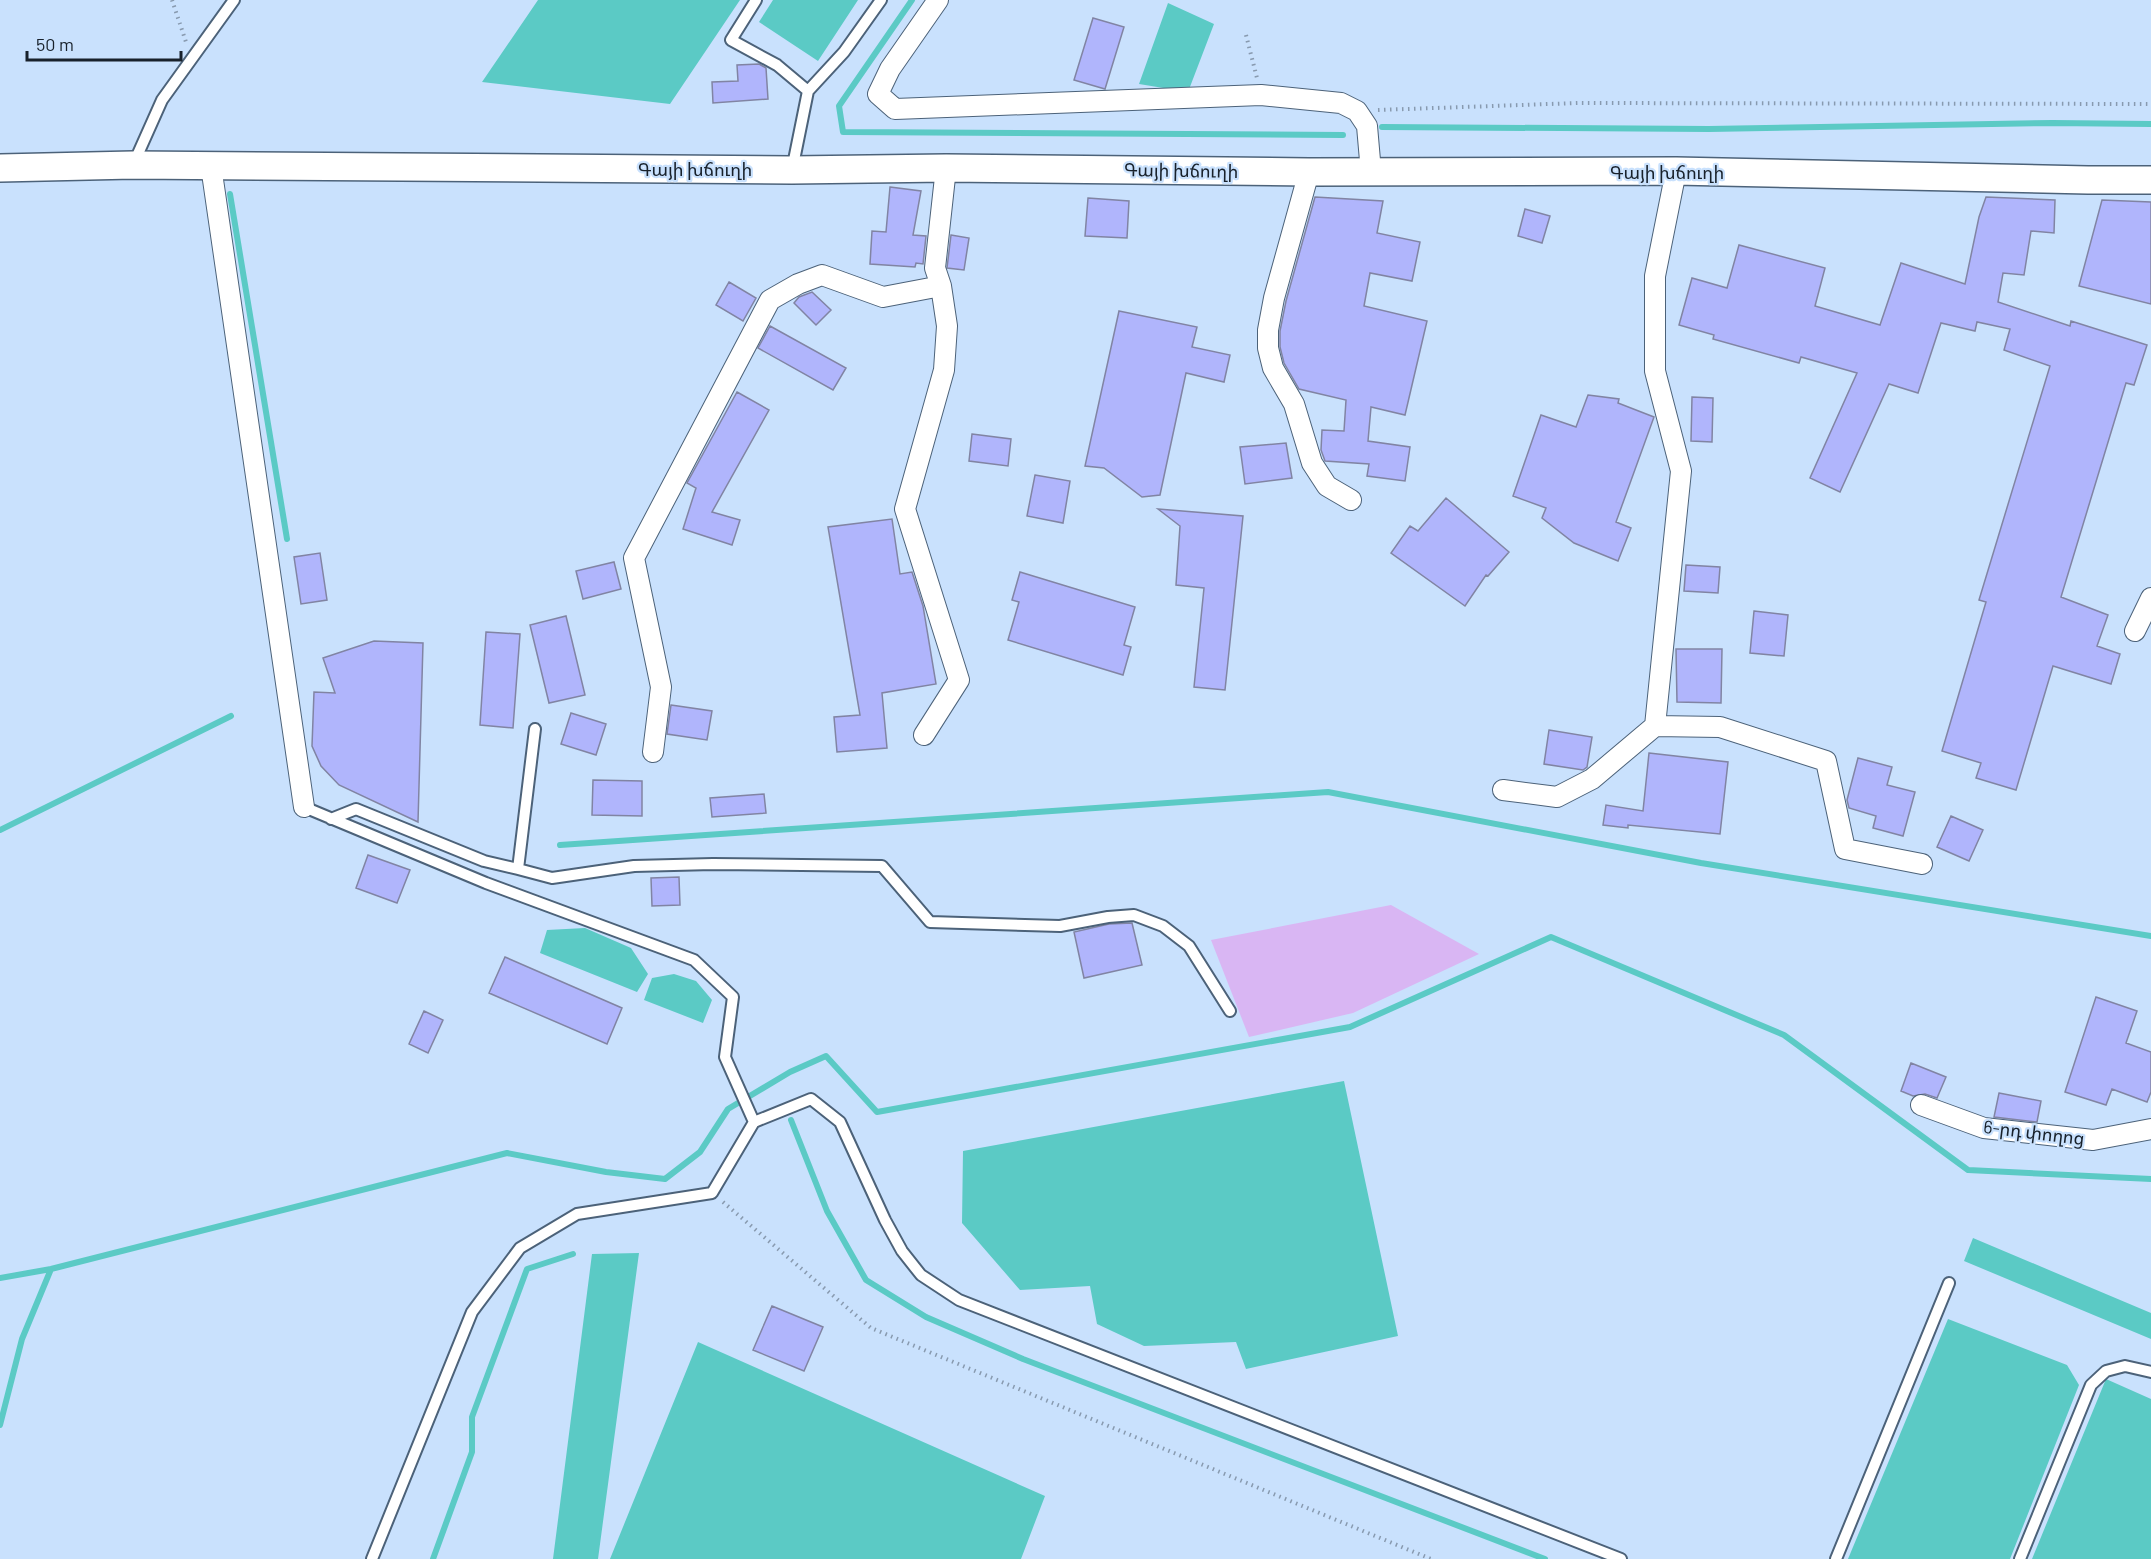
<svg xmlns="http://www.w3.org/2000/svg" width="2151" height="1559" font-family="Barlow,'Noto Sans Armenian',sans-serif">
  <style>
    .green { fill: #d9b6f3 }
    .water { fill: #5bcac5 }
    .lines { fill: none; stroke-linecap: round; stroke-linejoin: round }
    .stream { stroke: #5bcac5; stroke-width: 6 }
    .building { fill: #b0b5fc; stroke: #8184a3; stroke-width: 1.5 }
    .service-casing { stroke: #4c6279; stroke-width: 14 }
    .minor-casing { stroke: #4c6279; stroke-width: 22 }
    .secondary-casing { stroke: #4c6279; stroke-width: 30 }
    .path { stroke: #889aaf; stroke-width: 4; stroke-dasharray: 1.5 4.5; stroke-linecap: butt }
    .service { stroke: #fff; stroke-width: 10 }
    .minor { stroke: #fff; stroke-width: 20 }
    .secondary { stroke: #fff; stroke-width: 27 }
    .labels { text-anchor: middle; dominant-baseline: central; stroke-width: 4.5; stroke-linejoin: round; paint-order: stroke }
    .street-label { font-size: 18px; fill: #18212b; stroke: #c9e1fd }
  </style>
  <rect width="100%" height="100%" fill="#c9e1fd"/>
  <!-- green -->
  <path class="green" d="M1391 905 1479 954 1353 1013 1249 1037 1211 940Z"/>
  <!-- water -->
  <path class="water" d="M538 0H740L670 104 482 82Z
    M773 0H858L818 61 759 22Z
    M1168 3 1214 24 1188 92 1139 84Z
    M585 928 631 948 648 974 637 992 540 953 547 930Z
    M674 974 696 981 712 1000 703 1023 644 1000 652 978Z
    M1344 1081 1398 1336 1246 1369 1236 1342 1144 1346 1097 1324 1090 1286 1020 1290 962 1223 963 1151Z
    M1973 1238 2151 1313V1339L1964 1261Z
    M639 1253 598 1559H553L592 1254Z
    M1948 1319 2067 1365 2079 1385 2010 1559H1848Z
    M698 1342 1045 1496 1021 1559H610Z
    M2106 1379 2151 1399V1559H2032Z"/>
  <g class="lines">
    <!-- stream -->
    <path class="stream" d="M912 0 839 106 843 132 1343 135
      M1382 127 1709 129 2052 123 2151 124
      M230 194 287 539
      M0 830 231 716
      M560 845 1328 792 1701 863 2151 936
      M791 1120 827 1211 866 1280 926 1317 1023 1359 1545 1559
      M0 1278 51 1269 507 1153 606 1172 665 1179 700 1152 728 1109 790 1072 826 1056 877 1112 1350 1027 1551 937 1784 1035 1968 1170 2151 1179
      M0 1425 22 1339 51 1269
      M433 1559 472 1452V1417L527 1269 573 1254"/>
  </g>
  <!-- building -->
  <path class="building" d="M1093 18 1124 27 1105 89 1074 80Z
    M759 64 766 68 768 99 713 103 712 82 738 81 737 65Z
    M890 187 921 191 913 235 926 236 923 264 916 263 915 267 870 264 872 231 886 232Z
    M1315 197 1383 201 1377 233 1420 242 1412 281 1370 273 1364 306 1427 321 1405 415 1371 407 1368 441 1410 447 1405 481 1367 476 1369 464 1325 461 1321 450 1322 430 1344 431 1346 400 1299 389 1284 363 1280 347V331L1286 301Z
    M1986 197 2055 200 2054 233 2031 231 2024 275 2003 273 1998 302 2070 326 2071 321 2147 345 2134 385 2126 383 2061 597 2108 615 2097 646 2120 654 2111 684 2053 666 2016 790 1976 778 1981 763 1942 751 1986 602 1979 600 2050 366 2004 350 2010 329 1977 322 1975 331 1941 323 1918 393 1889 384 1840 492 1810 478 1857 373 1801 357 1799 363 1713 339 1714 335 1679 325 1692 278 1727 288 1739 245 1825 268 1815 306 1880 325 1901 263 1965 284 1979 217Z
    M1088 198 1129 201 1127 238 1085 236Z
    M2102 200 2151 202V304L2079 286Z
    M1525 209 1550 216 1542 243 1518 236Z
    M951 235 969 238 964 270 947 268Z
    M729 282 756 298 743 321 716 305Z
    M812 292 831 310 816 325 794 303 799 297Z
    M1119 311 1197 327 1192 347 1230 355 1224 382 1186 373 1160 495 1142 497 1104 468 1085 466Z
    M770 326 846 368 833 390 758 348Z
    M737 392 769 410 712 512 740 520 732 545 683 529 696 488 687 483Z
    M1588 395 1619 399 1618 403 1654 417 1616 522 1631 528 1618 561 1574 543 1542 518 1546 508 1513 496 1541 415 1576 427Z
    M1692 397 1713 398 1712 442 1691 441Z
    M972 434 1011 439 1008 466 969 461Z
    M1286 443 1292 478 1245 484 1240 447Z
    M1035 475 1070 481 1063 523 1027 516Z
    M1446 498 1509 552 1488 576 1486 575 1465 606 1391 553 1410 526 1418 531Z
    M1158 509 1243 516 1225 690 1194 687 1204 588 1176 585 1180 526Z
    M892 519 900 574 912 572 923 606 936 684 882 693 887 748 837 752 834 717 860 715 828 527Z
    M320 553 327 600 301 604 294 557Z
    M614 562 621 589 583 599 576 571Z
    M1686 565 1720 567 1718 593 1684 591Z
    M1020 572 1135 607 1124 645 1131 647 1123 675 1008 640 1019 602 1012 600Z
    M1754 611 1788 615 1784 656 1750 653Z
    M566 616 585 695 549 703 530 625Z
    M486 632 520 634 513 728 480 725Z
    M374 641 423 643 418 822 339 785 321 766 312 746 314 692 335 693 323 658Z
    M1676 649H1722L1721 703 1677 702Z
    M671 705 712 711 707 740 667 734Z
    M571 713 606 724 596 755 561 744Z
    M1549 730 1592 737 1587 767 1583 770 1544 764Z
    M1649 753 1728 762 1720 834 1628 825V828L1603 825 1606 805 1643 811Z
    M1858 758 1892 767 1887 785 1915 792 1903 836 1873 828 1876 816 1849 808 1847 800Z
    M593 780 642 781V816L592 815Z
    M764 794 766 813 712 817 710 798Z
    M1951 816 1983 830 1969 861 1937 847Z
    M368 855 410 870 397 903 356 888Z
    M679 877 680 905 652 906 651 878Z
    M1132 923 1142 965 1084 978 1074 932 1109 924Z
    M505 957 622 1008 607 1044 489 993Z
    M2096 997 2137 1011 2126 1043 2151 1052V1092L2147 1102 2112 1089 2106 1105 2065 1092Z
    M424 1011 443 1020 428 1053 409 1044Z
    M1911 1063 1946 1077 1937 1098 1925 1094 1913 1096 1901 1091Z
    M1999 1093 2041 1101 2037 1122 1994 1117Z
    M772 1306 823 1327 804 1371 753 1350Z"/>
  <g class="lines">
    <defs>
      <path id="service" d="M756 0 731 40 777 65 808 91
        M133 165 162 100 234 0
        M792 170 808 91 844 52 881 0
        M304 807 486 883 694 960 733 997 725 1057 754 1122
        M331 819 356 809 484 861 518 869 535 729
        M518 869 552 878 634 866 713 864 882 866 930 922 1060 926 1108 917 1134 915 1163 926 1189 946 1230 1011
        M372 1559 472 1312 520 1248 577 1214 712 1193 754 1122 811 1099 840 1122 885 1220 902 1251 921 1275 959 1300 1621 1559
        M1836 1559 1949 1283
        M2020 1559 2091 1385 2106 1371 2125 1366 2151 1372"/>
      <path id="minor" d="M938 0 890 69 878 94 895 109 1261 95 1341 103 1357 111 1367 126 1371 172
        M211 166 304 807
        M1309 172 1274 298 1268 330V348L1273 368 1294 404 1312 463 1327 486 1351 500
        M2135 631 2151 598
        M1655 726 1681 471 1655 371V276L1676 171
        M924 735 959 680 905 509 944 370 947 326 941 286 935 268 946 168
        M653 752 661 687 634 558 770 300 798 284 822 275 883 297 941 286
        M1503 790 1557 797 1592 779 1655 726 1720 727 1826 761 1845 849 1922 864
        M1921 1105 1984 1128 2093 1140 2151 1129"/>
      <path id="secondary" d="M0 168 133 165 792 170 946 168 1309 172 1676 171 2088 180H2151"/>
    </defs>
    <!-- service casing -->
    <use href="#service" class="service-casing"/>
    <!-- minor casing -->
    <use href="#minor" class="minor-casing"/>
    <!-- secondary casing -->
    <use href="#secondary" class="secondary-casing"/>
    <!-- path -->
    <path class="path" d="M172 0 186 42
      M1246 35 1257 78
      M1378 110 1578 103 2151 104
      M723 1202 871 1328 1431 1559"/>
    <!-- service -->
    <use href="#service" class="service"/>
    <!-- minor -->
    <use href="#minor" class="minor"/>
    <!-- secondary -->
    <use href="#secondary" class="secondary"/>
  </g>
  <g class="labels">
    <!-- street labels -->
    <g class="street-label">
      <text x="695" y="169">Գայի խճուղի</text>
      <text transform="translate(1181 170) rotate(1)">Գայի խճուղի</text>
      <text x="1667" y="172">Գայի խճուղի</text>
      <text transform="translate(2034 1132) rotate(7)">6-րդ փողոց</text>
    </g>
  </g>
  <!-- scale -->
  <path d="M27 51v9h154v-9" fill="none" stroke="#18212b" stroke-width="3"/>
  <text x="36" y="51" font-size="18" fill="#18212b" stroke="#c9e1fd" stroke-width="4.5" paint-order="stroke">50 m</text>
</svg>
